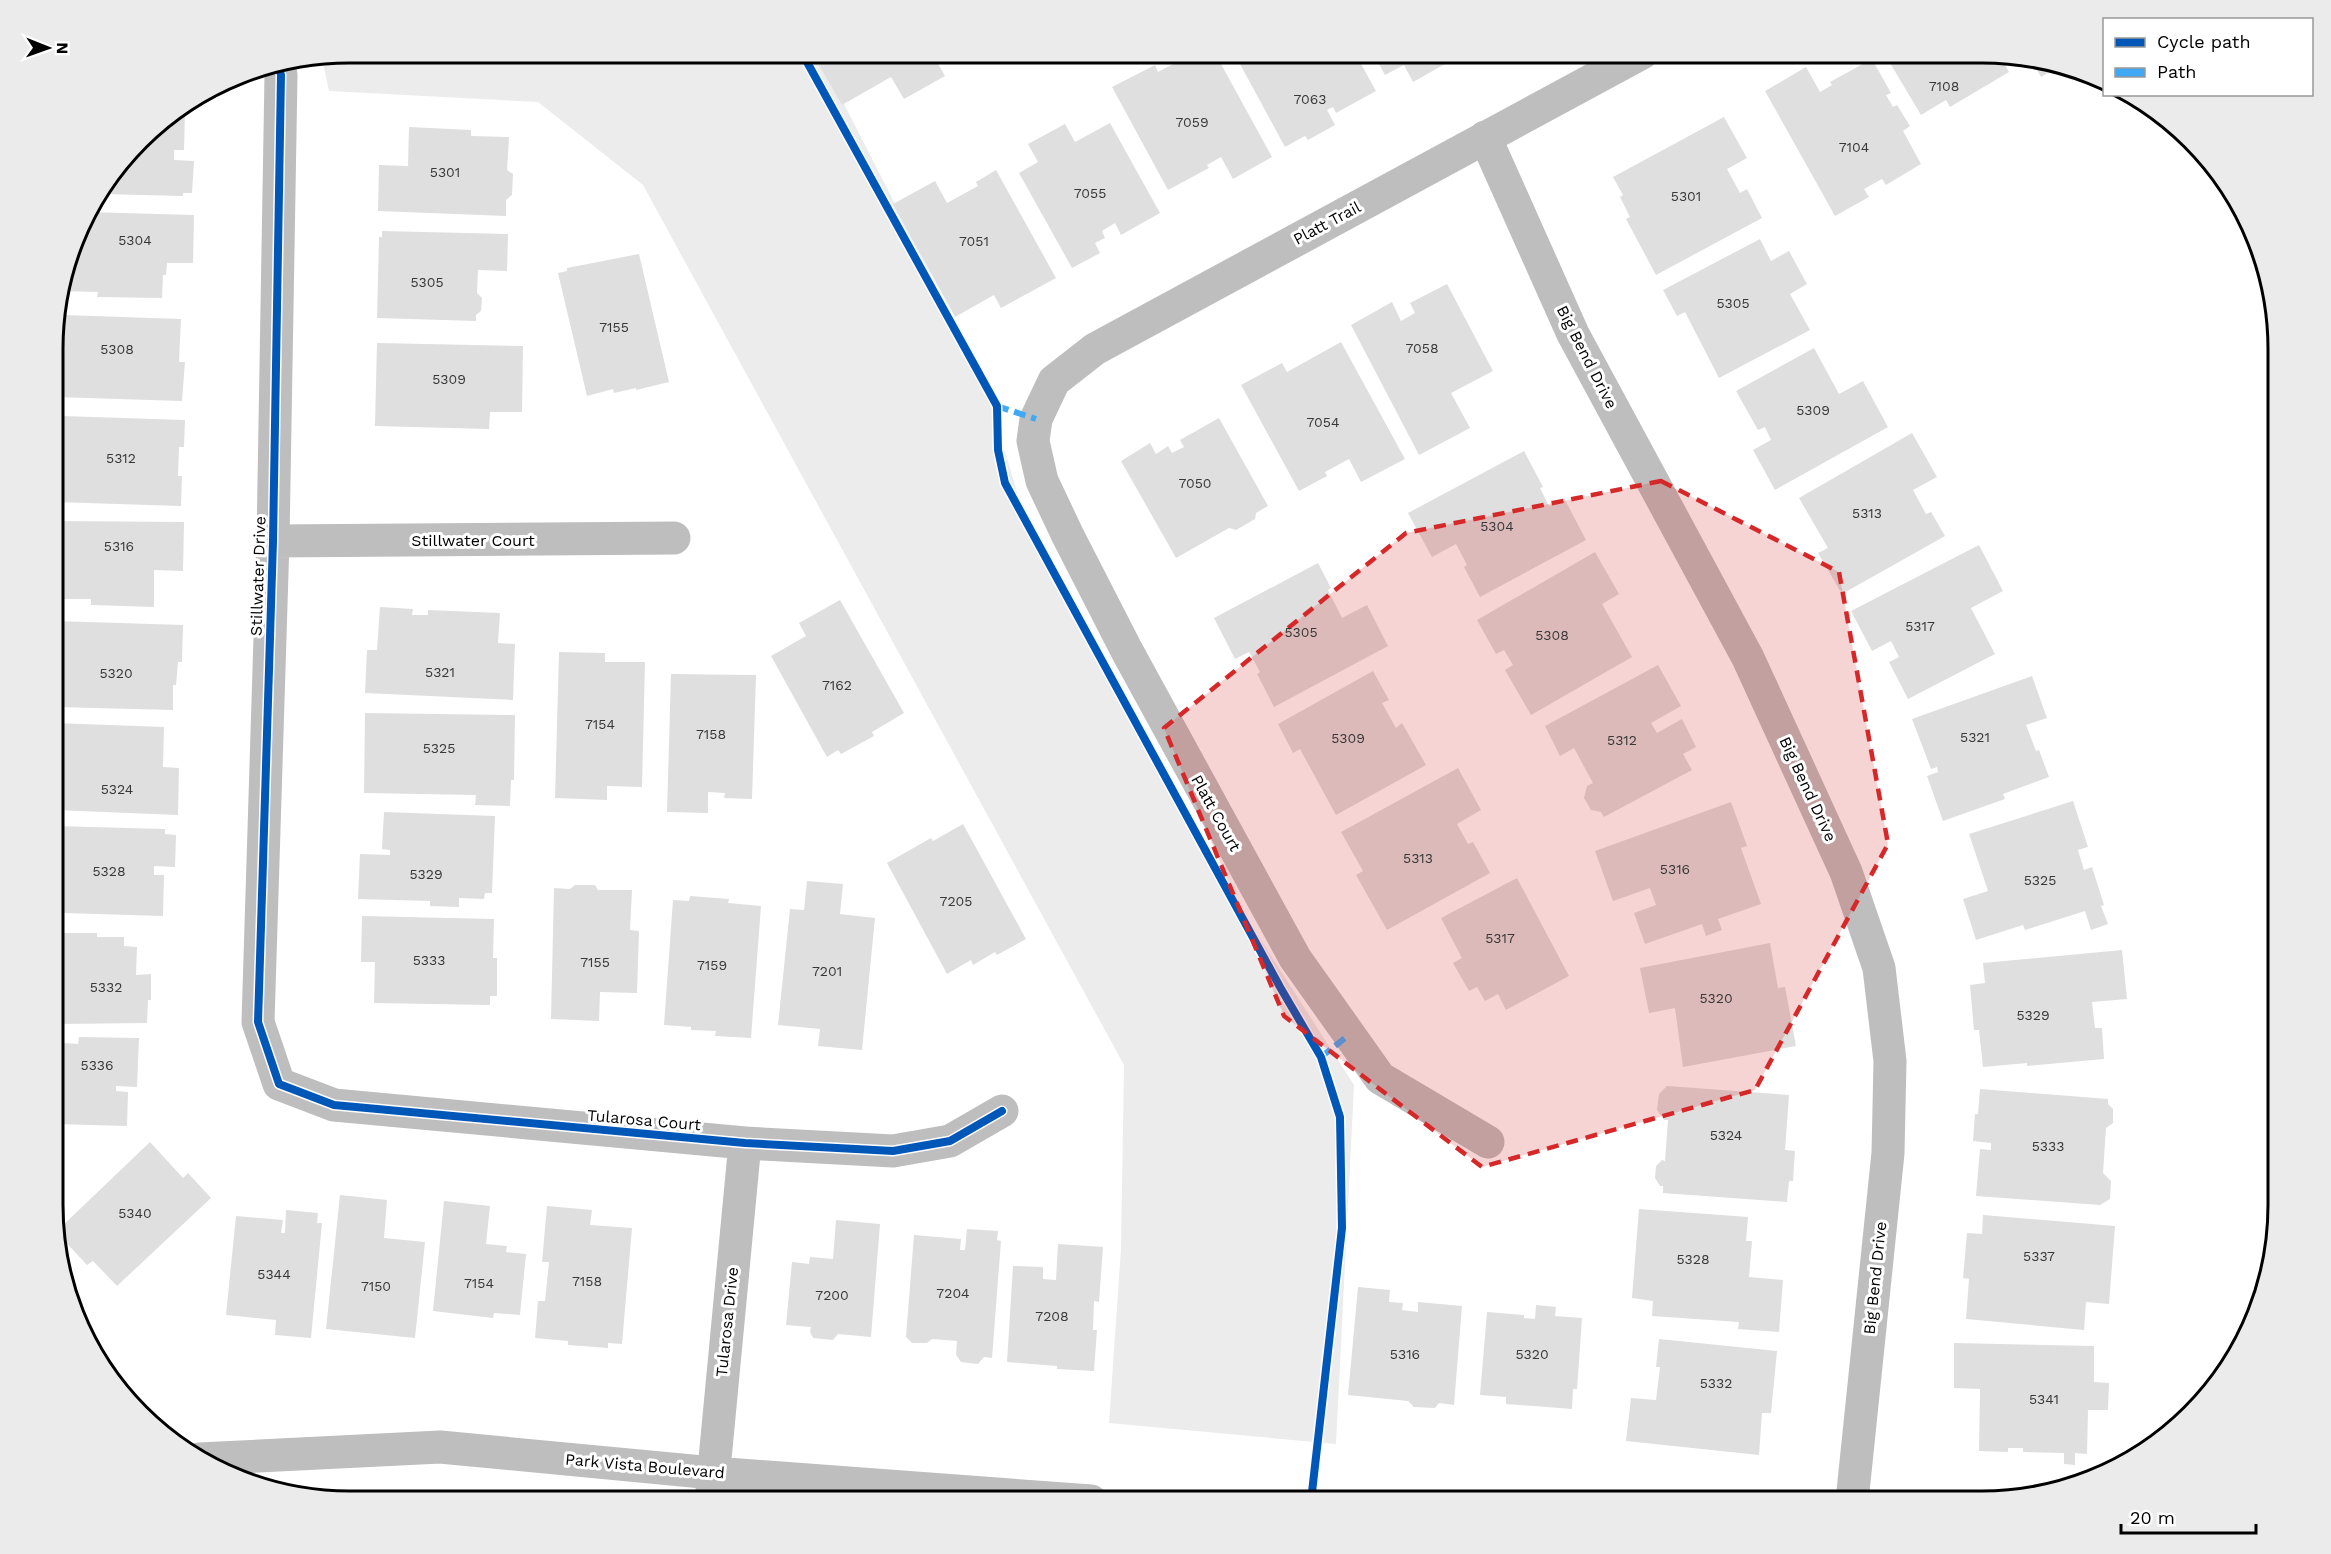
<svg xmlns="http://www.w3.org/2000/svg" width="2331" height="1554" font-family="'Work Sans',sans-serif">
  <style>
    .green { fill: #ececec }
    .building { fill: #dfdfdf }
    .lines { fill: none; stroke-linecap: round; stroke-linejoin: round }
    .minor { stroke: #bebebe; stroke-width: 33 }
    .quiet { stroke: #3fa9f5; stroke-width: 6; stroke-dasharray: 12 6; stroke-linecap: butt }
    .cycleway-casing { stroke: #fff; stroke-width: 11 }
    .cycleway { stroke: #0057b8; stroke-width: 8 }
    .marked { fill: #d62828; fill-opacity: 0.2; stroke: #d62828; stroke-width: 4.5; stroke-dasharray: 12 8; stroke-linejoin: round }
    .labels { text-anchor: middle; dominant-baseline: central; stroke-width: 6; stroke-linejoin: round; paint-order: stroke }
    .number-label { font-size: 14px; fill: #383838 }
    .street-label { font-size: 16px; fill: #000; stroke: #fff }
    .rim { fill: none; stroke: #000; stroke-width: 3 }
  </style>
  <rect width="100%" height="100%" fill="#fff"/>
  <!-- green -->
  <path class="green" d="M349 53H818L982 374 1020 502 1241 909 1354 1085 1336 1444 1109 1423 1121 1249 1124 1065 643 185 538 102 329 91 322 58Z"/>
  <!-- building -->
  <path class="building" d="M812 53H932L945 76 904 99 891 77 842 105Z
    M1180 53H1215L1272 157 1233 179 1221 157 1207 165 1209 168 1168 190 1112 87 1155 65 1158 72 1179 61 1175 55Z
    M1234 53H1355L1376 91 1336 113 1333 107 1327 110 1335 125 1308 140 1305 136 1285 147Z
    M1373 53H1449L1454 59 1413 82 1404 65 1385 75Z
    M1884 53H1983L1999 55 2009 72 1950 107 1946 100 1921 115Z
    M1872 59 1891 93 1886 95 1893 107 1897 105 1910 126 1903 131 1921 164 1886 185 1882 179 1864 189 1869 197 1835 216 1765 91 1806 67 1820 92 1832 85 1830 82Z
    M2032 61 2061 65 2041 77Z
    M176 112H185L184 150H174V160L194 161 192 193H183V196L101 194 153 126Z
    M1724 117 1747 158 1727 169 1740 193 1747 189 1762 218 1656 275 1626 219 1630 217 1620 197 1623 195 1613 177Z
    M1110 123 1160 213 1121 235 1115 223 1102 231 1105 238 1095 243 1100 253 1072 268 1019 173 1038 162 1028 144 1065 124 1075 142Z
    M409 127 471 130V136L509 137 507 170 513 174 512 195 506 200V216L378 211 379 165 408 166Z
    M996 170 1056 278 1001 308 994 295 955 317 893 204 935 181 947 203 978 186 976 182Z
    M87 212 194 215 193 263H167L166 275H163L162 298 97 297 98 292 61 291 83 217Z
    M382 231 508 234 507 271 478 270 477 293 482 298 481 311 476 315V321L377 318 379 237H382Z
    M1760 239 1771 261 1789 251 1807 284 1790 294 1810 330 1719 378 1685 312 1677 316 1663 290Z
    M639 254 669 382 636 390V388L614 393 613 389 587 396 558 273 567 271V268Z
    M1447 284 1493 371 1451 393 1470 428 1419 455 1351 325 1392 302 1401 321 1415 313 1410 303Z
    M64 315 181 319 179 362H185L182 401 55 397V336H64Z
    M1341 342 1405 459 1361 482 1349 459 1325 472 1327 476 1299 491 1241 385 1282 363 1287 372Z
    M377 343 523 346 522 412H490L489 429 375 426Z
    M1814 348 1839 394 1863 381 1888 427 1775 490 1753 450 1771 440 1765 427 1758 430 1736 391Z
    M62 416 185 420 184 447H179L178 476H182L181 506 55 502V461L63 462V455H60Z
    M1219 418 1268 506 1256 513 1255 519 1236 530 1229 528 1176 558 1121 461 1150 443 1156 454 1168 446 1172 453 1184 447 1180 440Z
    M1912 433 1937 477 1913 490 1926 514 1931 512 1945 536 1842 594 1818 553 1828 548 1799 498Z
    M1524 451 1543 487 1540 488 1549 506 1564 498 1586 540 1480 597 1464 567 1467 565 1456 544 1432 557 1408 513Z
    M55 521 184 522 183 571 154 570V607L91 605V599H55Z
    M1979 545 2003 591 1971 608 1995 654 1908 699 1889 662 1899 657 1891 641 1872 651 1851 611Z
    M1595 552 1619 594 1602 604 1632 657 1531 715 1505 670 1513 665 1504 650 1496 654 1477 620Z
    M1318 563 1331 588 1328 590 1342 618 1367 605 1388 646 1274 707 1257 674 1260 672 1249 652 1235 659 1214 618Z
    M840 600 904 713 872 732 874 736 841 754 838 750 827 757 771 656 806 636 799 623Z
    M380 607 413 609 412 615H428V610L500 613 498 643 515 644 513 700 365 693 367 650H377Z
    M55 621 183 625 182 662H178L176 685H173V710L55 707Z
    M559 652 605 653V662H645L642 787 607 786V800L555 798Z
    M1658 665 1681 706 1651 723 1657 733 1682 719 1696 747 1683 754 1692 770 1604 817 1601 812 1591 810 1584 798 1587 786 1593 783 1574 748 1560 756 1545 726Z
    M1373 671 1389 700 1382 703 1396 728 1402 723 1426 765 1336 815 1300 749 1293 753 1278 724Z
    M671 674 756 675 752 799 724 798 725 793 708 792V813L667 812Z
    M2032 676 2047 718 2026 725 2036 751 2039 750 2049 777 2003 794 2005 799 1943 821 1927 776 1938 772 1937 767 1931 769 1912 719Z
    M365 713 515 715 514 780H511L510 806 475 805 476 795 364 793Z
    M55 723 164 727 163 767 179 768 178 815 55 810Z
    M1458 768 1481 810 1457 824 1468 844 1473 842 1490 873 1387 930 1356 875 1363 871 1341 832Z
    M2073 801 2088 847 2078 850 2084 870 2092 867 2104 905 2101 906 2108 924 2091 930 2085 911 2025 930 2023 925 1976 940 1963 899 1988 891 1969 834Z
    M1731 802 1747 846 1741 848 1761 904 1718 919 1722 930 1706 936 1702 924 1645 944 1634 913 1656 905 1650 888 1613 901 1595 851Z
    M384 812 495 816 492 893H485L484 899 459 898V907L430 906V901L358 899 360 854 390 855V850L382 849Z
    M963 824 1026 939 997 955 995 952 973 965 971 960 947 974 887 863 931 838 933 841Z
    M55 826 165 829V834L176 835 175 867 154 866V875H164L163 916 63 913 56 905 57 894 63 887 64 863H55Z
    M1517 878 1569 976 1506 1010 1498 994 1485 1001 1477 987 1469 991 1453 963 1462 958 1441 918Z
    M807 881 843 884 840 914 875 918 862 1050 818 1046 820 1029 778 1025 790 909 804 910Z
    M575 885H595L598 890H632L630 930 639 931 637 993 600 992 599 1021 551 1019 554 888 570 889Z
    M690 896 729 899 728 903 761 906 751 1038 715 1036 716 1031 691 1030V1027L664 1025 673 900 689 901Z
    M362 916 494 919 493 958H497V996H490V1005L374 1003 375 962H361Z
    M60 933H97V937H124V946L137 947 136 975 151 974V1000H148L147 1023 60 1024Z
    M1770 943 1778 988 1785 987 1796 1046 1683 1067 1675 1008 1649 1013 1640 968Z
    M2122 950 2127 999 2092 1002 2095 1028H2102L2104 1059 2027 1066V1063L1983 1067 1979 1030H1974L1970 985 1985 983 1983 963Z
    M55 1036H64V1043L78 1044 79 1037 139 1038 137 1087 116 1086V1091L128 1092 127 1126 55 1124Z
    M1667 1086 1789 1095 1785 1150 1795 1151 1793 1181H1789L1787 1202 1663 1193V1186H1660L1655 1178 1656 1166 1662 1160 1665 1161 1668 1120H1664L1657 1110 1659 1094Z
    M1980 1089 2108 1099V1104L2113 1109V1123L2106 1128 2103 1173 2111 1181 2110 1199 2100 1205 1976 1196 1980 1149 1991 1150V1143L1973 1141 1975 1114H1978Z
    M150 1142 183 1178 188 1173 211 1198 117 1286 93 1261 87 1265 60 1236 64 1232 60 1228Z
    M340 1195 387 1200 384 1238 425 1242 415 1338 326 1329Z
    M444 1201 490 1206 486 1244 507 1246 506 1252 526 1254 520 1315 494 1313 493 1318 433 1311Z
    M547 1206 592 1210 590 1225 632 1228 622 1344 608 1343V1348L568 1345V1341L535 1338 538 1301H545L549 1262H542Z
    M1639 1209 1748 1217 1746 1241H1752L1749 1277 1783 1280 1779 1332 1738 1329 1739 1322 1652 1316 1653 1301 1632 1298Z
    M286 1210 318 1213 317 1223H322L311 1338 275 1335 276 1320 226 1315 236 1216 283 1220 281 1233H285Z
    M1983 1215 2115 1226 2109 1304 2086 1302 2084 1330 1966 1319 1969 1279 1963 1278 1967 1233 1982 1234Z
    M836 1220 880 1224 871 1337 838 1334 833 1340 813 1338 810 1332 811 1327 786 1325 792 1262 809 1264 810 1257 833 1259Z
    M967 1229 998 1231 997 1240 1001 1241 992 1358 984 1357 978 1364 961 1362 956 1355 957 1341 932 1339 927 1343H912L906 1337 914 1235 961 1239 960 1250H965Z
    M1058 1244 1103 1247 1099 1302 1094 1301 1093 1330H1097L1094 1371 1057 1369V1366L1007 1362 1013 1266 1043 1267V1279L1056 1280Z
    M1358 1287 1390 1290 1389 1302 1403 1303 1402 1310 1418 1312V1302L1462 1306 1454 1405 1439 1403 1435 1408 1414 1407 1408 1401 1348 1395Z
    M1536 1305 1556 1307 1555 1316 1582 1318 1577 1389H1573L1572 1409 1506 1404V1397L1480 1395 1487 1312 1524 1315V1318L1535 1319Z
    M1659 1339 1777 1351 1771 1413H1762L1759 1455 1626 1441 1631 1398 1656 1400 1660 1367H1656Z
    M1954 1343 2094 1346V1382L2109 1383 2108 1410H2088L2087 1454 2075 1453V1465L2064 1464V1453L2023 1452V1448H2008V1452L1979 1451 1980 1389 1954 1388Z"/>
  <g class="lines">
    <!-- minor -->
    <path class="minor" d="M279 66 281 75 273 541 258 1022 279 1084 334 1105 745 1143 893 1151 950 1141 1002 1111
      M1485 137 1573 334 1748 658 1846 872 1879 968 1890 1061 1888 1153 1852 1501
      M273 541 674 538
      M1488 1142 1380 1078 1295 958 1127 651 1068 536 1042 481 1033 441 1036 419 1054 381 1095 349 1642 53
      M199 1459 440 1447 713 1473 1091 1501
      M711 1501 745 1143"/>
    <!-- quiet -->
    <path class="quiet" d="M997 406 1036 419
      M1321 1057 1349 1035"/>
    <defs>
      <path id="cycleway" d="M802 53 997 406 998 450 1005 483 1280 987 1321 1057 1340 1117 1342 1228 1311 1501
        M279 66 281 75 273 541 258 1022 279 1084 334 1105 745 1143 893 1151 950 1141 1002 1111"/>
    </defs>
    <!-- cycleway casing -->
    <use href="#cycleway" class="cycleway-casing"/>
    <!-- cycleway -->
    <use href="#cycleway" class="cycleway"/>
  </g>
  <!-- marked area -->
  <path class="marked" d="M1661 481 1839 572 1888 844 1755 1090 1482 1167 1284 1016 1164 728 1406 533Z"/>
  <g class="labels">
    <!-- number labels -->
    <g class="number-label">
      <text x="1944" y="86">7108</text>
      <text x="1310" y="99">7063</text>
      <text x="1192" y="122">7059</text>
      <text x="1854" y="147">7104</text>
      <text x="445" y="172">5301</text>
      <text x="1090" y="193">7055</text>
      <text x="1686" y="196">5301</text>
      <text x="135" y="240">5304</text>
      <text x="974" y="241">7051</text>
      <text x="427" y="282">5305</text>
      <text x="1733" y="303">5305</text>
      <text x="614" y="327">7155</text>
      <text x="1422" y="348">7058</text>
      <text x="117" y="349">5308</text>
      <text x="449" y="379">5309</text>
      <text x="1813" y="410">5309</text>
      <text x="1323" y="422">7054</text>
      <text x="121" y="458">5312</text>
      <text x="1195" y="483">7050</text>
      <text x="1867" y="513">5313</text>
      <text x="1497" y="526">5304</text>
      <text x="119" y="546">5316</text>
      <text x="1920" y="626">5317</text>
      <text x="1301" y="632">5305</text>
      <text x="1552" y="635">5308</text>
      <text x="440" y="672">5321</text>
      <text x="116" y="673">5320</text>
      <text x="837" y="685">7162</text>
      <text x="600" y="724">7154</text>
      <text x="711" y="734">7158</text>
      <text x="1975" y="737">5321</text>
      <text x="1348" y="738">5309</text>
      <text x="1622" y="740">5312</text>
      <text x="439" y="748">5325</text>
      <text x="117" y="789">5324</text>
      <text x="1418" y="858">5313</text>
      <text x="1675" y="869">5316</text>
      <text x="109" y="871">5328</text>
      <text x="426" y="874">5329</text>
      <text x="2040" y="880">5325</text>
      <text x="956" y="901">7205</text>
      <text x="1500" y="938">5317</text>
      <text x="429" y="960">5333</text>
      <text x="595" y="962">7155</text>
      <text x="712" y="965">7159</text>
      <text x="827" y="971">7201</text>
      <text x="106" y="987">5332</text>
      <text x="1716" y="998">5320</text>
      <text x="2033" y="1015">5329</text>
      <text x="97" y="1065">5336</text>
      <text x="1726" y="1135">5324</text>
      <text x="2048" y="1146">5333</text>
      <text x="135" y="1213">5340</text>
      <text x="2039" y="1256">5337</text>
      <text x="1693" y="1259">5328</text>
      <text x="274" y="1274">5344</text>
      <text x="587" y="1281">7158</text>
      <text x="479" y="1283">7154</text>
      <text x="376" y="1286">7150</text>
      <text x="953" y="1293">7204</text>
      <text x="832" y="1295">7200</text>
      <text x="1052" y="1316">7208</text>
      <text x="1405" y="1354">5316</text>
      <text x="1532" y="1354">5320</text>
      <text x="1716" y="1383">5332</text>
      <text x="2044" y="1399">5341</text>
    </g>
    <!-- street labels -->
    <g class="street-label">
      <text transform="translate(1327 223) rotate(-28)">Platt Trail</text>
      <text transform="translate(1587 357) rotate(63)">Big Bend Drive</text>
      <text x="473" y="540">Stillwater Court</text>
      <text transform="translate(258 576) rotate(-88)">Stillwater Drive</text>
      <text transform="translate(1808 789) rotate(65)">Big Bend Drive</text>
      <text transform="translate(1216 813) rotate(61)">Platt Court</text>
      <text transform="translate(644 1120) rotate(5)">Tularosa Court</text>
      <text transform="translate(1875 1278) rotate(-84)">Big Bend Drive</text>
      <text transform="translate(727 1322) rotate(-84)">Tularosa Drive</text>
      <text transform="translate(645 1466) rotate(5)">Park Vista Boulevard</text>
    </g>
  </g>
  <!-- crop -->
  <path d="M0 0H2331V1554H0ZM349 63H1982A286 286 0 0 1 2268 349V1205A286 286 0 0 1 1982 1491H349A286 286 0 0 1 63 1205V349A286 286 0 0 1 349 63Z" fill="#ebebeb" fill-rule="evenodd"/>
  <path class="rim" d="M349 63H1982A286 286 0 0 1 2268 349V1205A286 286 0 0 1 1982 1491H349A286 286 0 0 1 63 1205V349A286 286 0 0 1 349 63Z"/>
  <!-- legend -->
  <rect x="2103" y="18" width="210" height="78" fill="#ffffff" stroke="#999999" stroke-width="1.5"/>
  <rect x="2115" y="38" width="30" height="9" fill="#0057b8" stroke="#999999" stroke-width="1.5"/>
  <text x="2157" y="48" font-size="18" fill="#000000">Cycle path</text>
  <rect x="2115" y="68" width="30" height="9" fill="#3fa9f5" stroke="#999999" stroke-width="1.5"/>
  <text x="2157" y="78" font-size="18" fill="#000000">Path</text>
  <!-- north arrow -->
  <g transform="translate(48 48) rotate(91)" stroke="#ffffff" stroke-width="4.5" paint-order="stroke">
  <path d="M0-4.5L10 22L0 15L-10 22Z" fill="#000000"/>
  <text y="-9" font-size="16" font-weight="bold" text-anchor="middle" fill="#000000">N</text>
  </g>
  <!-- scale -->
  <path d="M2121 1524v9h135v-9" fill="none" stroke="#000000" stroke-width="3"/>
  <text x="2130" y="1524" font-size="18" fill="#000000" stroke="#ffffff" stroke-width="4.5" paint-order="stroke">20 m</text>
</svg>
